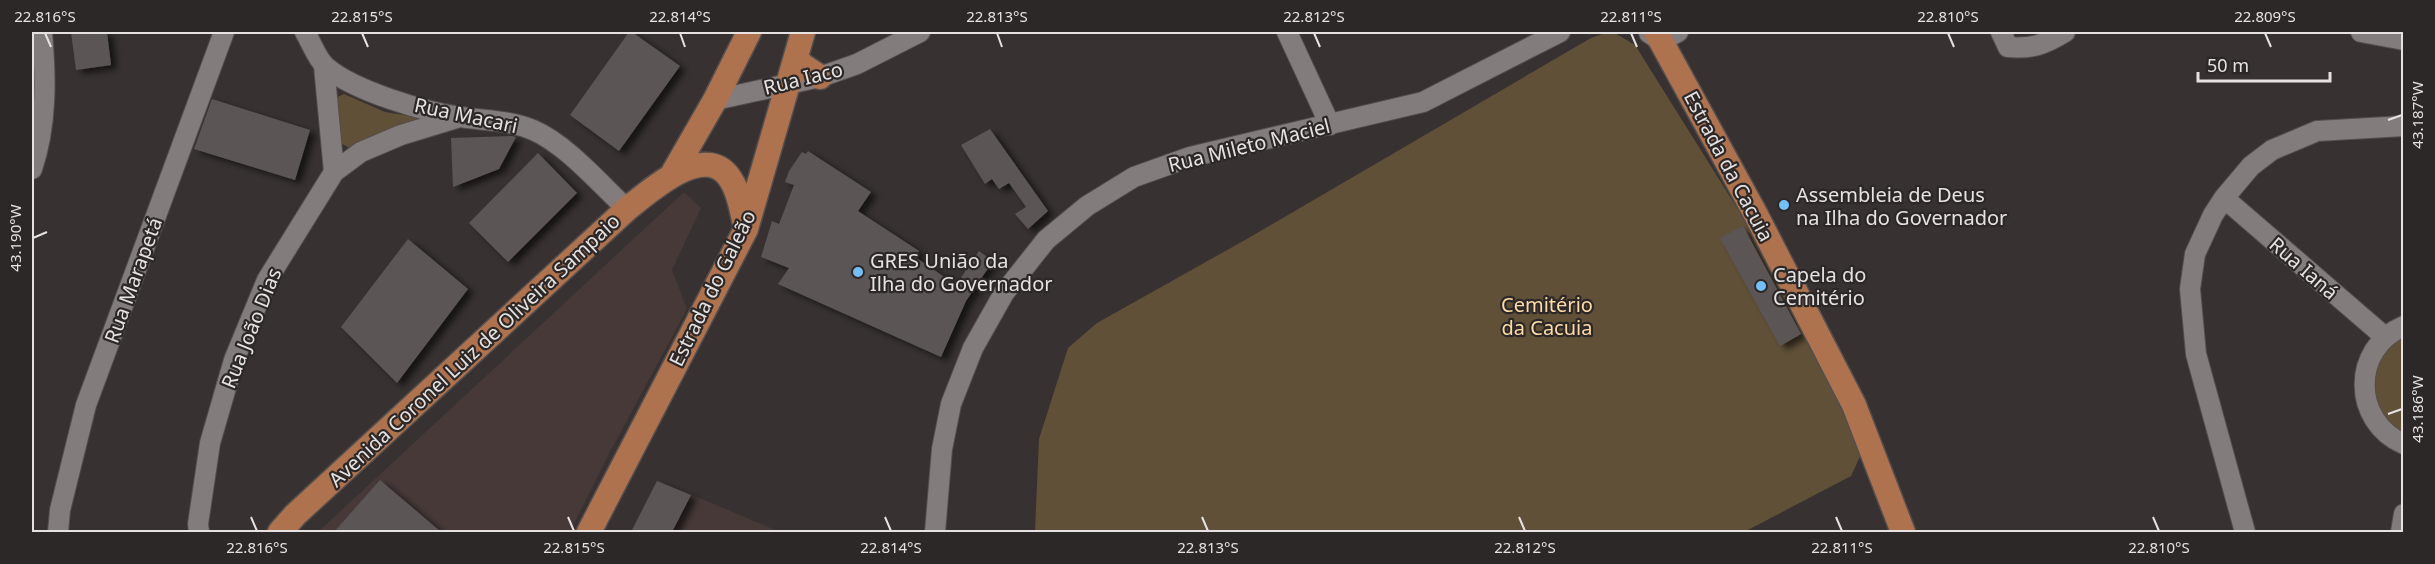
<svg xmlns="http://www.w3.org/2000/svg" width="2435" height="564" font-family="'Noto Sans',sans-serif">
  <style>
    .built { fill: #463938 }
    .green { fill: #615038 }
    .building { fill: #5b5557; filter: url(#shadow) }
    .lines { fill: none; stroke-linecap: round; stroke-linejoin: round }
    .minor-casing { stroke: #534e4d; stroke-width: 22 }
    .major-casing { stroke: #534e4d; stroke-width: 27 }
    .minor { stroke: #837c7c; stroke-width: 20 }
    .major { stroke: #ae724e; stroke-width: 24 }
    .ticks { fill: none; stroke: #e6e2e2; stroke-width: 2 }
    .poi-dot { fill: #74c0f6; stroke: #2d2828; stroke-width: 2 }
    .labels { text-anchor: middle; dominant-baseline: central; stroke-width: 4.5; stroke-linejoin: round; paint-order: stroke }
    .street-label { font-size: 20px; fill: #e6e2e2; stroke: #2d2828 }
    .poi-label { font-size: 20px; fill: #e6e2e2; stroke: #2d2828; text-anchor: start }
    .park-label { font-size: 20px; fill: #fddaa6; stroke: #2d2828 }
    .neatline { fill: none; stroke: #e6e2e2; stroke-width: 2 }
    .ticks-label { font-size: 15px; text-anchor: middle; fill: #e6e2e2 }
  </style>
  <defs>
    <filter id="shadow"><feDropShadow dx="6" dy="4" stdDeviation="3" flood-color="#0009"/></filter>
  </defs>
  <rect width="100%" height="100%" fill="#373231"/>
  <!-- built -->
  <path class="built" d="M684 192 701 208 672 270 687 309 610 452 570 532H318Z
    M657 481 714 504 780 532H631Z"/>
  <!-- green -->
  <path class="green" d="M1608 32H1613L1635 45 1737 208 1851 409 1863 450 1851 476 1744 532H1035L1039 439 1068 348 1097 323 1245 240 1591 38Z
    M344 94 385 112 422 118V121L351 149 341 143 335 98Z
    M2403 332V438L2370 400 2373 363Z"/>
  <!-- building -->
  <path class="building" d="M71 32H107L111 65 76 70Z
    M629 32H632L680 66 619 151 570 115Z
    M212 99 310 130 295 180 194 149Z
    M990 129 1048 211 1028 229 1015 214 1026 207 1009 183 999 189 992 179 985 184 961 145Z
    M512 136 516 137 499 169 453 187 451 138Z
    M808 151 871 192 858 211 919 251 915 257 956 285 979 251 993 261 966 301 941 357 778 284 789 268 761 257 772 221 779 224 794 185 785 182 789 171 802 152 806 154Z
    M538 153 577 193 508 262 469 223Z
    M1743 226 1801 334 1780 346 1720 238Z
    M408 239 468 289 397 383 341 327Z
    M380 480 441 532H334Z
    M657 481 691 495 672 532H631Z"/>
  <g class="lines">
    <defs>
      <path id="minor" d="M305 32C311 42 317 59 326 67 354 91 425 112 461 117 486 121 509 120 533 130 566 144 600 184 627 209
        M1287 32 1330 125
        M2001 32 2008 47C2032 49 2044 45 2065 32
        M2361 32 2404 40
        M1649 33 1661 41 1678 32
        M715 100 820 77 857 64 920 32
        M32 169C47 125 46 77 42 32
        M334 172 361 152 401 135 460 117
        M2224 198 2385 337
        M2404 326C2351 348 2352 422 2404 444
        M58 532 60 510 86 405 224 32
        M199 532 198 524 210 443 234 360 267 280 334 172 324 66
        M935 532 942 449 951 404 973 348 1004 293 1046 240 1087 206 1134 177 1190 157 1423 102 1560 32
        M2245 532 2196 354 2190 289 2195 254 2213 215 2224 198 2251 166 2272 150 2317 131 2404 126
        M2401 532 2404 514"/>
      <path id="major" d="M1656 32 1755 213 1854 405 1903 532
        M796 57 802 65 820 77
        M673 173 715 100 749 32
        M280 532 295 515 627 209C650 191 706 139 731 180 740 194 742 213 746 229
        M589 532 746 229 803 32"/>
    </defs>
    <!-- minor casing -->
    <use href="#minor" class="minor-casing"/>
    <!-- major casing -->
    <use href="#major" class="major-casing"/>
    <!-- minor -->
    <use href="#minor" class="minor"/>
    <!-- major -->
    <use href="#major" class="major"/>
  </g>
  <!-- ticks -->
  <path class="ticks" d="M45 33 51 47M362 33 368 47M680 33 685 47M997 33 1002 47M1314 33 1320 47M1631 33 1637 47M1948 33 1954 47M2265 33 2271 47M2388 120 2402 115M33 238 47 232M2388 414 2402 409M251 517 257 531M568 517 574 531M885 517 891 531M1202 517 1208 531M1519 517 1525 531M1836 517 1842 531M2153 517 2159 531"/>
  <!-- markers -->
  <g class="poi-dot">
    <circle cx="1784" cy="205" r="6"/>
    <circle cx="858" cy="272" r="6"/>
    <circle cx="1761" cy="286" r="6"/>
  </g>
  <g class="labels">
    <!-- street labels -->
    <g class="street-label">
      <text transform="translate(803 78) rotate(-14)">Rua Iaco</text>
      <text transform="translate(466 115) rotate(12)">Rua Macari</text>
      <text transform="translate(1249 145) rotate(-14)">Rua Mileto Maciel</text>
      <text transform="translate(1729 166) rotate(62)">Estrada da Cacuia</text>
      <text transform="translate(2304 268) rotate(41)">Rua Ianá</text>
      <text transform="translate(133 280) rotate(-70)">Rua Marapetá</text>
      <text transform="translate(712 288) rotate(-64)">Estrada do Galeão</text>
      <text transform="translate(251 328) rotate(-68)">Rua João Dias</text>
      <text transform="translate(474 350) rotate(-43)">Avenida Coronel Luiz de Oliveira Sampaio</text>
    </g>
    <!-- poi labels -->
    <g class="poi-label">
      <text x="1796" y="194">Assembleia de Deus<tspan x="1796" dy="23">na Ilha do Governador</tspan></text>
      <text x="870" y="260">GRES União da<tspan x="870" dy="23">Ilha do Governador</tspan></text>
      <text x="1773" y="274">Capela do<tspan x="1773" dy="23">Cemitério</tspan></text>
    </g>
    <!-- park labels -->
    <g class="park-label">
      <text x="1547" y="304">Cemitério<tspan x="1547" dy="23">da Cacuia</tspan></text>
    </g>
  </g>
  <!-- border -->
  <rect width="2435" height="564" fill="none" stroke="#2d2828" stroke-width="66"/>
  <!-- scale -->
  <path d="M2198 72v9h132v-9" fill="none" stroke="#e6e2e2" stroke-width="3"/>
  <text x="2207" y="72" font-size="18" fill="#e6e2e2" stroke="#2d2828" stroke-width="4.5" paint-order="stroke">50 m</text>
  <rect x="33" y="33" width="2369" height="498" class="neatline"/>
  <g class="ticks-label">
    <text x="45" y="22">22.816°S</text>
    <text x="362" y="22">22.815°S</text>
    <text x="680" y="22">22.814°S</text>
    <text x="997" y="22">22.813°S</text>
    <text x="1314" y="22">22.812°S</text>
    <text x="1631" y="22">22.811°S</text>
    <text x="1948" y="22">22.810°S</text>
    <text x="2265" y="22">22.809°S</text>
    <text transform="translate(2418 115) rotate(-90)" y="5">43.187°W</text>
    <text transform="translate(16 238) rotate(-90)" y="5">43.190°W</text>
    <text transform="translate(2418 409) rotate(-90)" y="5">43.186°W</text>
    <text x="257" y="553">22.816°S</text>
    <text x="574" y="553">22.815°S</text>
    <text x="891" y="553">22.814°S</text>
    <text x="1208" y="553">22.813°S</text>
    <text x="1525" y="553">22.812°S</text>
    <text x="1842" y="553">22.811°S</text>
    <text x="2159" y="553">22.810°S</text>
  </g>
</svg>
